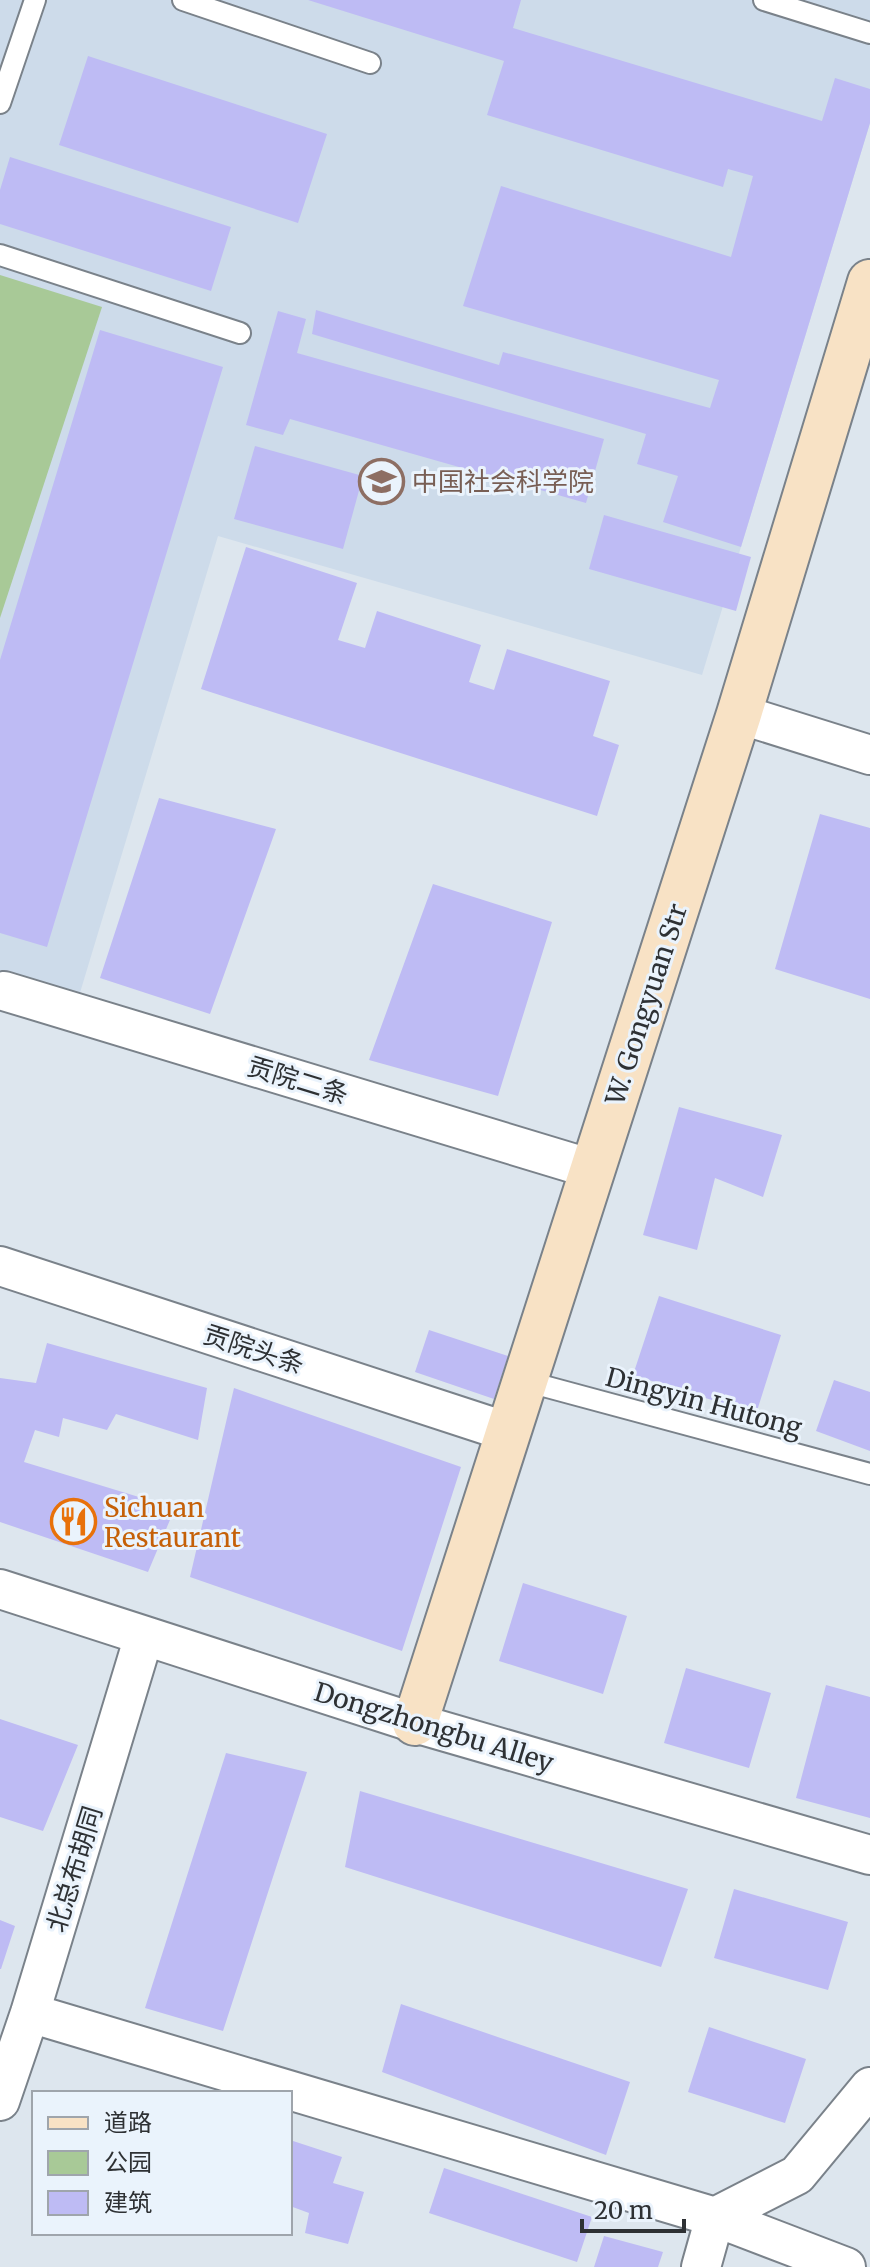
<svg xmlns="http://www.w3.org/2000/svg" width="870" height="2267" font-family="Merriweather,'Noto Sans SC',serif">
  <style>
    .built { fill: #cddbea }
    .green { fill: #a8c997 }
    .building { fill: #bebbf4 }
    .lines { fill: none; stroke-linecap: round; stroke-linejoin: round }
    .lane-casing { stroke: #7a828a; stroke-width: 24 }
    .street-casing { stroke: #7a828a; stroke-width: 42 }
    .secondary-casing { stroke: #7a828a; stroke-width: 48 }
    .lane { stroke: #fff; stroke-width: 20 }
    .street { stroke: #fff; stroke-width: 38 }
    .secondary { stroke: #f8e2c5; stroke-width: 44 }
    .labels { text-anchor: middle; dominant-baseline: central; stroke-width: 6; stroke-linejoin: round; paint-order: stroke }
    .education-label { font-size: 26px; fill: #785e54; stroke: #eaf3fc; text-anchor: start }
    .street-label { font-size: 26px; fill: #2e3134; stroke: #eaf3fc }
    .food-label { font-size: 26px; fill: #c56008; stroke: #eaf3fc; text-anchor: start }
  </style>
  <rect width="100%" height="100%" fill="#dde6ee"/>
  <!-- built -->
  <path class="built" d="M0 0H870V123L702 675 218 536 79 996 0 972Z"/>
  <!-- green -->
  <path class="green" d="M0 275 102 307 0 618Z"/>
  <!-- building -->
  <path class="building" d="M308 0H521L513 28 822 121 835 78 870 89V123L741 547 663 522 678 476 637 464 646 434 312 334 316 310 499 365 503 352 710 408 719 380 463 306 501 186 731 257 753 176 728 169 723 187 487 115 504 61Z
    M88 56 327 134 298 223 59 145Z
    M10 157 231 227 211 291 0 224V190Z
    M278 311 306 319 297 353 604 439 586 503 290 419 283 435 246 425Z
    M100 330 223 367 47 947 0 933V660Z
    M255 446 363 476 343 549 234 519Z
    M604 515 751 557 736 611 589 569Z
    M246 547 357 583 338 640 365 648 377 611 481 645 469 682 494 690 507 649 610 681 593 736 619 745 597 816 201 689Z
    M159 798 276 829 210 1014 100 978Z
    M820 814 870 828V999L775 969Z
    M433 884 552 922 498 1096 369 1060Z
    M679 1107 782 1135 763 1197 715 1178 697 1250 643 1235Z
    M659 1296 781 1335 756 1414 633 1375Z
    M429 1330 508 1356 494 1399 415 1372Z
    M47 1343 207 1388 198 1440 116 1414 107 1430 63 1418 59 1437 35 1430 24 1462 175 1508 148 1572 0 1522V1378L36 1383Z
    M834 1380 870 1392V1451L816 1431Z
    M234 1388 461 1467 402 1651 190 1577Z
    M523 1583 627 1616 603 1694 499 1661Z
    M686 1668 771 1693 749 1768 664 1743Z
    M826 1685 870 1697V1818L796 1798Z
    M0 1719 78 1745 43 1831 0 1817Z
    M226 1753 307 1772 223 2031 145 2008Z
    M360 1791 688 1889 661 1967 345 1867Z
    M734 1889 848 1922 828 1990 714 1958Z
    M0 1920 15 1926 1 1969H0Z
    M401 2004 630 2082 606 2155 382 2072Z
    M709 2027 806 2059 785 2123 688 2092Z
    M290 2140 342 2157 333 2183 364 2192 348 2244 305 2233 309 2213 290 2206Z
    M444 2168 592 2217 577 2262 429 2213Z
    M604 2236 663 2252 658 2267H594Z"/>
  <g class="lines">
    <defs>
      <path id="lane" d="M183 0 370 63
        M764 0 870 33
        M0 103 35 0
        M0 255 240 333
        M525 1381 870 1474"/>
      <path id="street" d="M739 714 870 755
        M4 991 592 1169
        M0 1266 508 1432
        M0 1589 415 1723 870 1855
        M30 2013 715 2217 846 2267
        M0 2101 30 2013 144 1636
        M701 2267 715 2217 797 2175 870 2087"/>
      <path id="secondary" d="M415 1723 739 714 870 282"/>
    </defs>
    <!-- lane casing -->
    <use href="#lane" class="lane-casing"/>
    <!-- street casing -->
    <use href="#street" class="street-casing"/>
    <!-- secondary casing -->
    <use href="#secondary" class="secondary-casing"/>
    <!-- lane -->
    <use href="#lane" class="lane"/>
    <!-- street -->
    <use href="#street" class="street"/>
    <!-- secondary -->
    <use href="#secondary" class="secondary"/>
  </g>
  <!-- icons -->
  <defs>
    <symbol id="university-ring" viewBox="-11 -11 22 22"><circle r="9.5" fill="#eaf3fc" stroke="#8d6e63" stroke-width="1.5"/><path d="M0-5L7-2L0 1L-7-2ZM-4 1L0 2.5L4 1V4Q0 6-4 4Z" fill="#8d6e63"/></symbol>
    <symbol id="restaurant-ring" viewBox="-11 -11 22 22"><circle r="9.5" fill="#eaf3fc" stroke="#e8710a" stroke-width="1.5"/><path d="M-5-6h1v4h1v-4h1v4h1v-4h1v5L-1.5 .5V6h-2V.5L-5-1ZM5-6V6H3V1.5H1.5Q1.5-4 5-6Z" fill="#e8710a"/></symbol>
  </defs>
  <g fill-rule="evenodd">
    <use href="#university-ring" x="356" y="456" width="51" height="51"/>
    <use href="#restaurant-ring" x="48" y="1496" width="51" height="51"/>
  </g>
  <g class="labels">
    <!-- education labels -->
    <g class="education-label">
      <text x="412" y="481">中国社会科学院</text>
    </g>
    <!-- street labels -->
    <g class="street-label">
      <text transform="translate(646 1004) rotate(-72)">W. Gongyuan Str</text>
      <text transform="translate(298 1080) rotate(17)">贡院二条</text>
      <text transform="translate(254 1349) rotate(18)">贡院头条</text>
      <text transform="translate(704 1402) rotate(15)">Dingyin Hutong</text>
      <text transform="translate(434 1727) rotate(17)">Dongzhongbu Alley</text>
      <text transform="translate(74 1869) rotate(-73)">北总布胡同</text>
    </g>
    <!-- food labels -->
    <g class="food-label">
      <text x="104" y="1507">Sichuan<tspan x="104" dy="30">Restaurant</tspan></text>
    </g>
  </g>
  <!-- legend -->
  <rect x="32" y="2091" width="260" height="144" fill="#eaf3fc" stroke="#9fa5ac" stroke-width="2"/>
  <rect x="48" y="2117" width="40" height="12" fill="#f8e2c5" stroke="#9fa5ac" stroke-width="2"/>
  <text x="104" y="2131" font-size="24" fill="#2e3134">道路</text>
  <rect x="48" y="2151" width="40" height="24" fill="#a8c997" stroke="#9fa5ac" stroke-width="2"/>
  <text x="104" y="2171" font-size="24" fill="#2e3134">公园</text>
  <rect x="48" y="2191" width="40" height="24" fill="#bebbf4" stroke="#9fa5ac" stroke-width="2"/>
  <text x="104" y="2211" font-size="24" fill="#2e3134">建筑</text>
  <!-- scale -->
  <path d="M582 2219v12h102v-12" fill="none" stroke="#2e3134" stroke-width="4"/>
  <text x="594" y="2219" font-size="24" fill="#2e3134" stroke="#eaf3fc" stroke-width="6" paint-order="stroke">20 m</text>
</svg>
